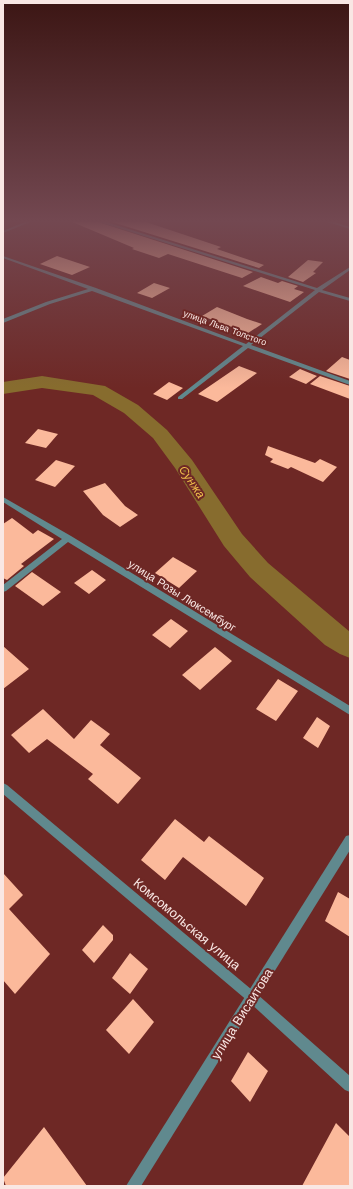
<svg xmlns="http://www.w3.org/2000/svg" width="353" height="1189" font-family="'Work Sans',sans-serif">
  <style>
    .lines { fill: none; stroke-linecap: round; stroke-linejoin: round }
    .river { fill: #876c2e; fill-rule: evenodd }
    .building { fill: #fbb99b }
    .minor { fill: #60898e; fill-rule: evenodd }
    .tertiary { fill: #60898e; fill-rule: evenodd }
    .labels { text-anchor: middle; dominant-baseline: central; stroke-width: 4; stroke-linejoin: round; paint-order: stroke }
    .far-street-label { font-size: 9px; fill: #f9e7e4; stroke: #6e2825 }
    .street-label { font-size: 11px; fill: #f9e7e4; stroke: #6e2825 }
    .water-label { font-size: 12px; font-style: italic; fill: #efbf4c; stroke: #6e2825 }
    .near-street-label { font-size: 13px; fill: #f9e7e4; stroke: #6e2825 }
  </style>
  <rect width="100%" height="100%" fill="#6e2825"/>
  <g class="lines">
    <!-- river -->
    <path class="river" d="M42 376 105 386 138 405 167 430 192 460 242 534 268 563 350 632V658L340 654 325 645 250 577 224 546 175 468 153 438 124 413 93 395 42 388 3 394V382Z"/>
  </g>
  <!-- building -->
  <path class="building" d="M70 221H95L253 272 242 278 168 254 159 258 132 249 134 248Z
    M109 221H143L221 247 217 249 264 265 259 268Z
    M57 256 90 267 72 275 40 264Z
    M308 260 323 262 313 272 316 273 303 282 288 277Z
    M261 277 278 283 282 281 298 286 294 289 304 292 290 302 243 286Z
    M154 283 170 288 152 298 137 293Z
    M217 307 247 319 262 324 248 333 202 316Z
    M342 357 350 360V379L326 371Z
    M239 366 257 373 217 402 198 394Z
    M300 369 317 376 306 384 289 377Z
    M320 376 350 386V399L310 384Z
    M169 382 183 388 167 400 153 394Z
    M38 429 58 434 46 448 25 443Z
    M268 446 315 463 320 459 337 467 323 482 291 467 288 469 270 462 273 459 265 455Z
    M56 460 75 466 55 487 35 480Z
    M105 483 125 506 138 515 120 527 103 515 83 491Z
    M12 518 33 534 38 530 54 539 21 564 24 566 7 580 3 578V524Z
    M173 557 197 571 179 588 155 573Z
    M92 570 106 580 89 594 74 583Z
    M32 572 61 592 43 606 15 586Z
    M171 619 188 631 170 648 152 635Z
    M3 646 29 669 3 689Z
    M215 647 232 661 200 690 182 675Z
    M278 679 298 691 276 721 256 709Z
    M43 709 74 739 91 720 110 734 100 745 141 778 118 804 88 779 93 774 47 739 29 753 11 735Z
    M317 717 330 726 318 748 303 738Z
    M175 819 204 842 209 836 264 878 246 906 183 857 165 880 141 860Z
    M3 873 23 895 9 909 50 954 15 994 3 980Z
    M338 892 350 899V937L325 921Z
    M103 925 113 935V940L94 963 82 950Z
    M130 953 148 969 130 994 112 978Z
    M133 999 154 1022 129 1054 106 1030Z
    M248 1052 268 1071 250 1102 231 1081Z
    M336 1123 350 1137V1186H302Z
    M44 1127 87 1186H6L3 1178Z"/>
  <g class="lines">
    <!-- minor -->
    <path class="minor" d="M27 221H33L3 233V231Z
      M96 221H103L317 288 350 267V270L322 290 350 298V301L319 292 251 345 350 381V385L248 348 182 399H178V397L243 346 92 291 50 304 3 323V319L46 302 88 289 3 258V256L96 288 246 344 315 290Z
      M324 221H331L350 227V229Z
      M3 497 71 536 350 706V715L68 542 6 591 3 592V585L62 539 3 502Z
      M3 783 7 785 257 994 350 1076V1092L345 1090 249 1002 3 794Z"/>
    <!-- tertiary -->
    <path class="tertiary" d="M350 835V850L141 1186H126L346 836Z"/>
  </g>
  <!-- sky -->
  <linearGradient id="sky" x2="0" y2="1"><stop stop-color="#3c1614"/><stop offset="0.57" stop-color="#734851"/><stop offset="1" stop-color="#734851" stop-opacity="0"/></linearGradient>
  <rect width="353" height="388" fill="url(#sky)"/>
  <g class="labels">
    <!-- far-street labels -->
    <g class="far-street-label">
      <text transform="translate(225 328) rotate(20)">улица Льва Толстого</text>
    </g>
    <!-- street labels -->
    <g class="street-label">
      <text transform="translate(182 596) rotate(32)">улица Розы Люксембург</text>
    </g>
    <!-- water labels -->
    <g class="water-label">
      <text transform="translate(192 482) rotate(56)">Сунжа</text>
    </g>
    <!-- near-street labels -->
    <g class="near-street-label">
      <text transform="translate(187 924) rotate(40)">Комсомольская улица</text>
      <text transform="translate(242 1014) rotate(-58)">улица Висаитова</text>
    </g>
  </g>
  <!-- border -->
  <rect width="353" height="1189" fill="none" stroke="#f9e7e4" stroke-width="8"/>
</svg>
